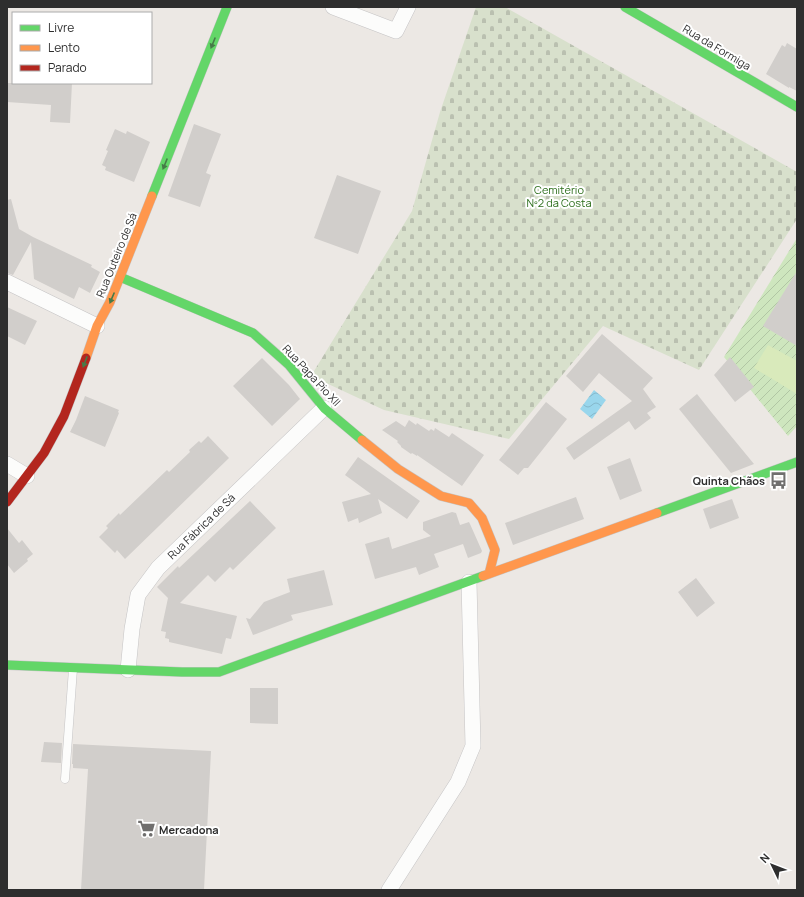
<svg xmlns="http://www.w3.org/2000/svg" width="804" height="897" font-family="Manrope,sans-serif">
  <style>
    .cemetery { fill: url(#cemetery-stones) }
    .garden { fill: url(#garden-furrows) }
    .pitch { fill: #d9eabb }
    .water { fill: url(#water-waves) }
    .building { fill: #d1cecb }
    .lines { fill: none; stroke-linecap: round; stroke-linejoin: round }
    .lane-casing { stroke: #c5c4c5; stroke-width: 9 }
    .street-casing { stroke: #c5c4c5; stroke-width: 16 }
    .fast-casing { stroke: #c5c4c5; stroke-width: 10 }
    .slow-casing { stroke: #c5c4c5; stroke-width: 10 }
    .jam-casing { stroke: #c5c4c5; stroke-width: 10 }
    .lane { stroke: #fcfcfb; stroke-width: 8 }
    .street { stroke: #fcfcfb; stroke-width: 15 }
    .fast { stroke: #63d668; stroke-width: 9 }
    .slow { stroke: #ff974d; stroke-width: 9 }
    .jam { stroke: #b3261e; stroke-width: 9 }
    .oneway { fill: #467a48 }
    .labels { text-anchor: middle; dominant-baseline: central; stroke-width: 4; stroke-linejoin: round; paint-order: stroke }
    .street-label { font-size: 11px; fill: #2e2e2e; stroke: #fff }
    .park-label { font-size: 11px; fill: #2c6e1b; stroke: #fff }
    .poi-label { font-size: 11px; font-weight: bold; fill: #2e2e2e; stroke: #fff; text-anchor: end }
  </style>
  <defs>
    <pattern id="cemetery-stones" width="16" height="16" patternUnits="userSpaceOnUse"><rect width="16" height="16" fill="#d8e0cc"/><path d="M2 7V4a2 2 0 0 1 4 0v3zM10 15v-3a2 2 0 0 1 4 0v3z" fill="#bac0b0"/></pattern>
    <pattern id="garden-furrows" width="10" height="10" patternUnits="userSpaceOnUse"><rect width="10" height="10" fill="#cee6be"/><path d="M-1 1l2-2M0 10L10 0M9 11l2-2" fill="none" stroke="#b1c6a4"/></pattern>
    <pattern id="water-waves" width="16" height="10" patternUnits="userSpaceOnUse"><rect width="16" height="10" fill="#99d6ec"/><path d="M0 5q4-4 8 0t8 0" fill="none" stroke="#84b8cb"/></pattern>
  </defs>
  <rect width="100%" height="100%" fill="#ece8e4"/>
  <!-- cemetery -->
  <path class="cemetery" d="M476 7H505L797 172V219L699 370 603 326 509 439 384 410 311 376 412 211 440 112Z"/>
  <!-- garden -->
  <path class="garden" d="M797 238V426L788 436 724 357Z"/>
  <!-- pitch -->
  <path class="pitch" d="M768 345 797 361V394L754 368Z"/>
  <!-- water -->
  <path class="water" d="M594 390 606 400 592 419 580 409Z"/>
  <!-- building -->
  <path class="building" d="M787 43 797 49V91L789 87V88L766 74 782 45 785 47Z
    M7 83H72L70 123 50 122 51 105 7 102Z
    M194 124 221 134 206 173 211 175 200 207 168 196Z
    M115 129 126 134 127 131 150 142 134 182 105 170 106 167 102 165 108 151 106 150Z
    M337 175 381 191 358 254 314 238Z
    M11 199 19 229 33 237 92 265 91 267 100 272 90 293 79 287 74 299 34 279 31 242 13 275 7 273V200Z
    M797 271V346L763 326Z
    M7 307 37 321 25 345 7 336Z
    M602 334 653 378 643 389 656 407 647 413 651 418 635 430 629 421 574 460 566 448 632 401 599 373 583 392 566 376Z
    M730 357 754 387 735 402 714 375Z
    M262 358 289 385 300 399 272 426 233 386Z
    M697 394 712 413 754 464 731 473 679 409Z
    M85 396 119 410 118 412 119 413 105 447 70 432 76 420Z
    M546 402 567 419 528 468H524L518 475 499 460Z
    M409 420 416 425 417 423 429 431 431 429 434 431 435 428 449 437 452 433 484 455 462 486 417 455V456L412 453 411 454 401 447V446L397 442 398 441 382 430 396 421 405 427Z
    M208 436 229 458 125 559 117 550 115 553 99 537 108 528 106 526 119 513 120 515 167 470 169 472 190 452 189 450 199 441 201 443Z
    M358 457 420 501 407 519 378 499 382 513 359 523 358 518 348 522 342 502 371 494 345 475Z
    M630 458 642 491 620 500 607 467Z
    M576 497 584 519 513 545 505 523Z
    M732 499 739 518 710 529 703 509Z
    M250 501 276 528 233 570 230 567 215 582 208 575 180 603 237 616 231 639 226 638 222 654 169 642V639L165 638 166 632 161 631 168 598 157 587 178 566 179 568Z
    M452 512 456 513 460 525 469 522 470 524 482 551 481 553 468 558 463 544 434 554 439 567 419 575 416 567 375 579 365 544 389 537 392 549 431 536 423 530V522Z
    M7 528 19 543 22 540 33 554 27 559 28 561 14 573 7 564Z
    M324 570 333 605 291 615 293 620 253 635 246 618 250 619 264 602 290 592 287 579Z
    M696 578 715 603 697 617 678 592Z
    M250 688H278V724L250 723Z
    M44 742 62 743 61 763 41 762Z
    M73 744 211 751 204 890H81L88 769 73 768V764H72Z"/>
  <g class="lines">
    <defs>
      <path id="lane" d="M65 779 73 669"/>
      <path id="street" d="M333 7 396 31 408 7
        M7 282 97 326
        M7 464 27 476
        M128 670 132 629 138 595 158 568 324 408
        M389 890 458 782 473 746 469 582"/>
      <path id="fast" d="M625 7 797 107
        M152 196 227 7
        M120 277 253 333 289 365 324 408 362 440
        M657 513 797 462
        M7 665 182 672H219L483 576"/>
      <path id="slow" d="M86 358 97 326 110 302 152 196
        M362 440 398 469 441 496 469 503 482 518 495 550 489 574
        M483 576 657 513"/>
      <path id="jam" d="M7 502 44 453 64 416 86 358"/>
    </defs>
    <!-- lane casing -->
    <use href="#lane" class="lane-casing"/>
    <!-- street casing -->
    <use href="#street" class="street-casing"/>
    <!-- fast casing -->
    <use href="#fast" class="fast-casing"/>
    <!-- slow casing -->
    <use href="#slow" class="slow-casing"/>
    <!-- jam casing -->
    <use href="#jam" class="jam-casing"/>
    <!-- lane -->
    <use href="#lane" class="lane"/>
    <!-- street -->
    <use href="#street" class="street"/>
    <!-- fast -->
    <use href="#fast" class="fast"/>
    <!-- slow -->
    <use href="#slow" class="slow"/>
    <!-- jam -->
    <use href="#jam" class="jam"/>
  </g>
  <!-- one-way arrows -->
  <defs><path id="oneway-solid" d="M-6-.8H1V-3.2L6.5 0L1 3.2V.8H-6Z"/></defs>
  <g class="oneway">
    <use href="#oneway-solid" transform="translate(213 43) rotate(112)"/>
    <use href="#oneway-solid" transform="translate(165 164) rotate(112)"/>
    <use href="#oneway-solid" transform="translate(112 298) rotate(113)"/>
    <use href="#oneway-solid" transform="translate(85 362) rotate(111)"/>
  </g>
  <!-- icons -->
  <defs>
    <symbol id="bus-bare" viewBox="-9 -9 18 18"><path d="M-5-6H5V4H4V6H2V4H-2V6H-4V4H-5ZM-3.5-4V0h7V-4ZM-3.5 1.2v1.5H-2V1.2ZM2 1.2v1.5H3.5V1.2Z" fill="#706f6e" stroke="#fff" stroke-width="2.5" paint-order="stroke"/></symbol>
    <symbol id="supermarket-bare" viewBox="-9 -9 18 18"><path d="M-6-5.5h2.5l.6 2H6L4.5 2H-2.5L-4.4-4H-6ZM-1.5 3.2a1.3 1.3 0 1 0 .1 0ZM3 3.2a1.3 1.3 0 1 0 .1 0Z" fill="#706f6e" stroke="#fff" stroke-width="2.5" paint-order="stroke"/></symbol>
  </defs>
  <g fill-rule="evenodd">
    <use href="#bus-bare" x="766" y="468" width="25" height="25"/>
    <use href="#supermarket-bare" x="134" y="816" width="25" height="25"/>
  </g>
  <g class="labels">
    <!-- street labels -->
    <g class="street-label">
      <text transform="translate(717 47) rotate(31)">Rua da Formiga</text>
      <text transform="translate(116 255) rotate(-68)">Rua Outeiro de Sá</text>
      <text transform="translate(312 375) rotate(47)">Rua Papa Pio XII</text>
      <text transform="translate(201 526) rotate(-44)">Rua Fábrica de Sá</text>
    </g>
    <!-- park labels -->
    <g class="park-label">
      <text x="559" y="189">Cemitério<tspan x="559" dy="13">Nº2 da Costa</tspan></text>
    </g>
    <!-- poi labels -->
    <g class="poi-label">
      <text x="765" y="480">Quinta Chãos</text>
      <text x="159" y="829" text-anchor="start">Mercadona</text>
    </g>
  </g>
  <!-- border -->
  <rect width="804" height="897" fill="none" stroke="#2e2e2e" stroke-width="16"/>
  <!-- legend -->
  <rect x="12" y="12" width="140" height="72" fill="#ffffff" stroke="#ababab"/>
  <rect x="20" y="25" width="20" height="6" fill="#63d668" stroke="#ababab"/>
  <text x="48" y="32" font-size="12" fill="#2e2e2e">Livre</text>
  <rect x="20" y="45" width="20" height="6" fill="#ff974d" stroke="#ababab"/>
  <text x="48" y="52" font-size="12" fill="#2e2e2e">Lento</text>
  <rect x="20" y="65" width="20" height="6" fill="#b3261e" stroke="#ababab"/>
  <text x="48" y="72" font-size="12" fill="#2e2e2e">Parado</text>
  <!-- north arrow -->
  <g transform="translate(772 865) rotate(313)" stroke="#ffffff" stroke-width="3" paint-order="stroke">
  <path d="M0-3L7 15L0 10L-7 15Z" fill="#2e2e2e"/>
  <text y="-6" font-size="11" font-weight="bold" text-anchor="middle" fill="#2e2e2e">N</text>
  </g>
</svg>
